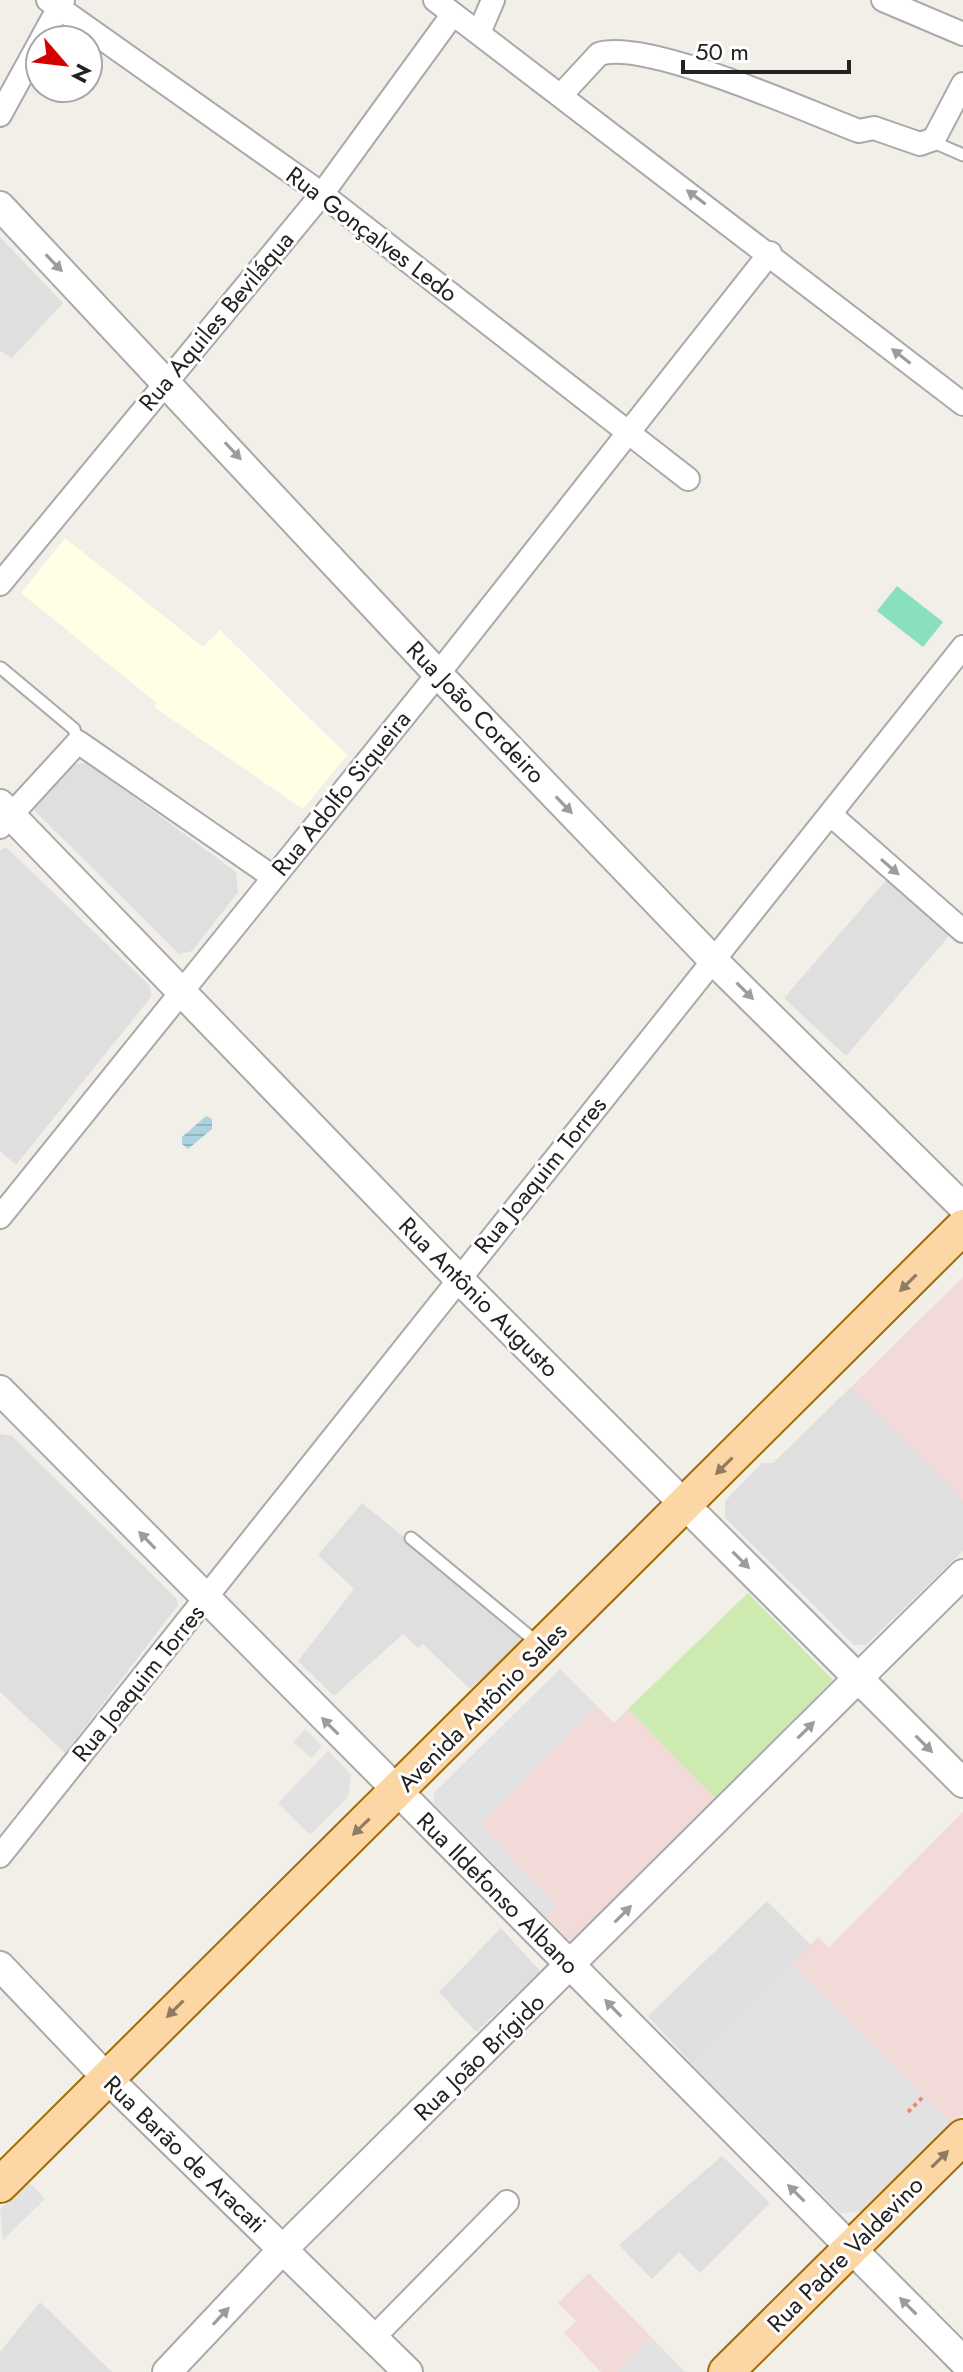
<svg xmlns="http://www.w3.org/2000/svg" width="963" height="2372" font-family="Jost,sans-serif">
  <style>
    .residential { fill: #e0dfdf }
    .commercial { fill: #f2dad9 }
    .education { fill: #ffffe5 }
    .grass { fill: #cdebb0 }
    .pitch { fill: #88e0be }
    .parking { fill: #e2e2e2 }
    .water { fill: url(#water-rules) }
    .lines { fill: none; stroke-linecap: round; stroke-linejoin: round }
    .service-casing { stroke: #a9a9a9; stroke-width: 15 }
    .minor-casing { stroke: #a9a9a9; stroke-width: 26 }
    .tertiary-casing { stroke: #a9a9a9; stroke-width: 32 }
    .primary-casing { stroke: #a06b00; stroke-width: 38 }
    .path { stroke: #fa8072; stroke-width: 4; stroke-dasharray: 4 4; stroke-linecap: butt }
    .service { stroke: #fff; stroke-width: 11 }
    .minor { stroke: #fff; stroke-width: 22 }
    .tertiary { stroke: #fff; stroke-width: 28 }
    .primary { stroke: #fcd6a4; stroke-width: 34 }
    .oneway { fill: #9c9c9c }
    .oneway2 { fill: #8f7c63 }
    .labels { text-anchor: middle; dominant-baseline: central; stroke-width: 6; stroke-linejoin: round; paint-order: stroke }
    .street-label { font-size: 24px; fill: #222; stroke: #fff }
  </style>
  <defs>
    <pattern id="water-rules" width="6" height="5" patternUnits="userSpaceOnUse" patternTransform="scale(2)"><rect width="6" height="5" fill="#aad3df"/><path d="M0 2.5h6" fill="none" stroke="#92b5bf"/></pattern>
  </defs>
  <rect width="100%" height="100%" fill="#f2efe9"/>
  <!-- residential -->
  <path class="residential" d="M0 237 63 303 12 358 0 351Z
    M86 762 236 872 238 892 192 951 179 954 35 811 34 806 68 766Z
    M6 847 150 986 151 997 16 1165 0 1151V850Z
    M887 879 949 936 846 1056 784 998Z
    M851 1387 963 1501V1551L866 1645H854L725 1518V1501L762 1463H773Z
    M0 1434 12 1436 177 1599 178 1605 65 1753 0 1692Z
    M362 1503 527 1637 470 1689 423 1644 418 1648 403 1634 334 1696 298 1661 354 1589 318 1555Z
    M767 1901 812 1946 692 2064 648 2016Z
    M501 1928 540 1971 476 2032 439 1992Z
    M722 2156 770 2203 700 2273 679 2252 652 2279 619 2245Z
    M40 2302 112 2372H0V2352Z"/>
  <!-- commercial -->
  <path class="commercial" d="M963 1277V1501L851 1387Z
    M560 1669 614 1723 628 1709 715 1798 570 1941 434 1803V1793Z
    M963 1812V2114L866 2211 841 2213 692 2064 818 1937 829 1947Z
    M589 2273 685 2372H601L564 2333 576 2321 558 2303Z"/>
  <!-- education -->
  <path class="education" d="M65 538 203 647 220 630 347 755 303 809 154 707 157 703 21 593Z"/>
  <!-- grass -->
  <path class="grass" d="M748 1593 833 1680 715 1798 628 1709Z"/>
  <!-- pitch -->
  <path class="pitch" d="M897 586 943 622 923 647 877 611Z"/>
  <!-- parking -->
  <path class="parking" d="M560 1669 597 1706 480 1824 558 1907 546 1918 434 1803V1793Z
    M305 1729 322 1746 311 1758 293 1742Z
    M328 1751 351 1774 348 1797 310 1835 278 1803Z
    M792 1963 953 2124 866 2211 841 2213 692 2064Z
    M29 2182 45 2199 3 2240 0 2209Z
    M651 2338 685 2372H617Z"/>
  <!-- water -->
  <path class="water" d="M206 1116 212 1119V1129L188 1149 182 1144V1137Z"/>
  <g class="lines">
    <defs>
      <path id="service" d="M931 141 963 155
        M1 668 74 729 78 742
        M411 1538 540 1645"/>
      <path id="minor" d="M48 0 322 194 688 479
        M435 0 963 404
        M883 0 963 34
        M479 33 493 0
        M41 40 63 0
        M561 95 599 54C647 39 806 111 859 131L874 128 920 144 934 139 963 84
        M0 115 40 42
        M0 584 322 194 453 14
        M831 815 963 931
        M0 827 78 742 273 877
        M0 1217 438 674 770 253
        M0 1856 963 647
        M374 2337 507 2202"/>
      <path id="tertiary" d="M0 206 438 674 713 960 963 1207
        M0 804 458 1278 963 1783
        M0 1390 963 2361
        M0 1966 106 2077 408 2372
        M167 2372 283 2249 963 1574"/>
      <path id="primary" d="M0 2185 963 1227
        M726 2372 963 2137"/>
    </defs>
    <!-- service casing -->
    <use href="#service" class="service-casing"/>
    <!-- minor casing -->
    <use href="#minor" class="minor-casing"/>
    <!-- tertiary casing -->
    <use href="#tertiary" class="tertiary-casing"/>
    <!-- primary casing -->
    <use href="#primary" class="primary-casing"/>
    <!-- path -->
    <path class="path" d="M908 2112 924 2096"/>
    <!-- service -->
    <use href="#service" class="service"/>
    <!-- minor -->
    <use href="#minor" class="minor"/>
    <!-- tertiary -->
    <use href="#tertiary" class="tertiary"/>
    <!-- primary -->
    <use href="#primary" class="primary"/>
  </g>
  <!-- one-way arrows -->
  <defs><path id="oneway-solid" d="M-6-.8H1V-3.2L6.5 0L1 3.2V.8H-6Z" transform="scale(2)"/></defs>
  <g class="oneway">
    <use href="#oneway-solid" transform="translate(696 197) rotate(-143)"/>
    <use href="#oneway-solid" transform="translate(54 263) rotate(46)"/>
    <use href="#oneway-solid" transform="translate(901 356) rotate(-142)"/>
    <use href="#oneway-solid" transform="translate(233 451) rotate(47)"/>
    <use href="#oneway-solid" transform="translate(564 805) rotate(46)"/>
    <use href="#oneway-solid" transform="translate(890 867) rotate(41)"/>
    <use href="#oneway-solid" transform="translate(745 991) rotate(45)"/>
    <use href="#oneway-solid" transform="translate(147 1540) rotate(-134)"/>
    <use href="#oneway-solid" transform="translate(741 1560) rotate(45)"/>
    <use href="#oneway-solid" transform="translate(330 1726) rotate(-135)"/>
    <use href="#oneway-solid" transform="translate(806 1730) rotate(-45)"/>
    <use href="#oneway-solid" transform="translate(924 1744) rotate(45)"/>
    <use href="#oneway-solid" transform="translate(623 1914) rotate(-45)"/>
    <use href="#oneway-solid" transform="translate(613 2008) rotate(-134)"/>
    <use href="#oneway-solid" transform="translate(796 2193) rotate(-135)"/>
    <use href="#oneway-solid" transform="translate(908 2306) rotate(-135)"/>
    <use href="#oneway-solid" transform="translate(221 2316) rotate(-47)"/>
  </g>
  <g class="oneway2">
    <use href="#oneway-solid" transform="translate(908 1283) rotate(135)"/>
    <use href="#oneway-solid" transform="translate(724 1466) rotate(135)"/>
    <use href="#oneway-solid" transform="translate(361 1827) rotate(136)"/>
    <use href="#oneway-solid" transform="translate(175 2009) rotate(135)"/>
    <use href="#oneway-solid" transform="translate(940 2159) rotate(-45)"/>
  </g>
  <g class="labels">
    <!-- street labels -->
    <g class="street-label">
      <text transform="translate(372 234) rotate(37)">Rua Gonçalves Ledo</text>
      <text transform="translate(216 321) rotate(-50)">Rua Aquiles Beviláqua</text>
      <text transform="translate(476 712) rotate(46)">Rua João Cordeiro</text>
      <text transform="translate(341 793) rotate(-51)">Rua Adolfo Siqueira</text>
      <text transform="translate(540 1175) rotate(-51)">Rua Joaquim Torres</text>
      <text transform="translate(479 1297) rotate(45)">Rua Antônio Augusto</text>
      <text transform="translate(138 1683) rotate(-51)">Rua Joaquim Torres</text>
      <text transform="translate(482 1707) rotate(-45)">Avenida Antônio Sales</text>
      <text transform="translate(498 1893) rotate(45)">Rua Ildefonso Albano</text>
      <text transform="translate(479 2057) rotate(-44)">Rua João Brígido</text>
      <text transform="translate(185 2154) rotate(44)">Rua Barão de Aracati</text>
      <text transform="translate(845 2254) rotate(-45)">Rua Padre Valdevino</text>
    </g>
  </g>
  <!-- north arrow -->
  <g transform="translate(64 64) rotate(118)"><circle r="38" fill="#ffffff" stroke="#a7a7a7" stroke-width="2"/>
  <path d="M0-6L14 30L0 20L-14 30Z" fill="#d40000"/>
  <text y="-12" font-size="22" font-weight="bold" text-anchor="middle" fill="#222222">N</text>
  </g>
  <!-- scale -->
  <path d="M683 60v12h166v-12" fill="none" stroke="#222222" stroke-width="4"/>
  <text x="695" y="60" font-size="24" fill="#222222" stroke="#ffffff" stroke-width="6" paint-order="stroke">50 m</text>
</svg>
